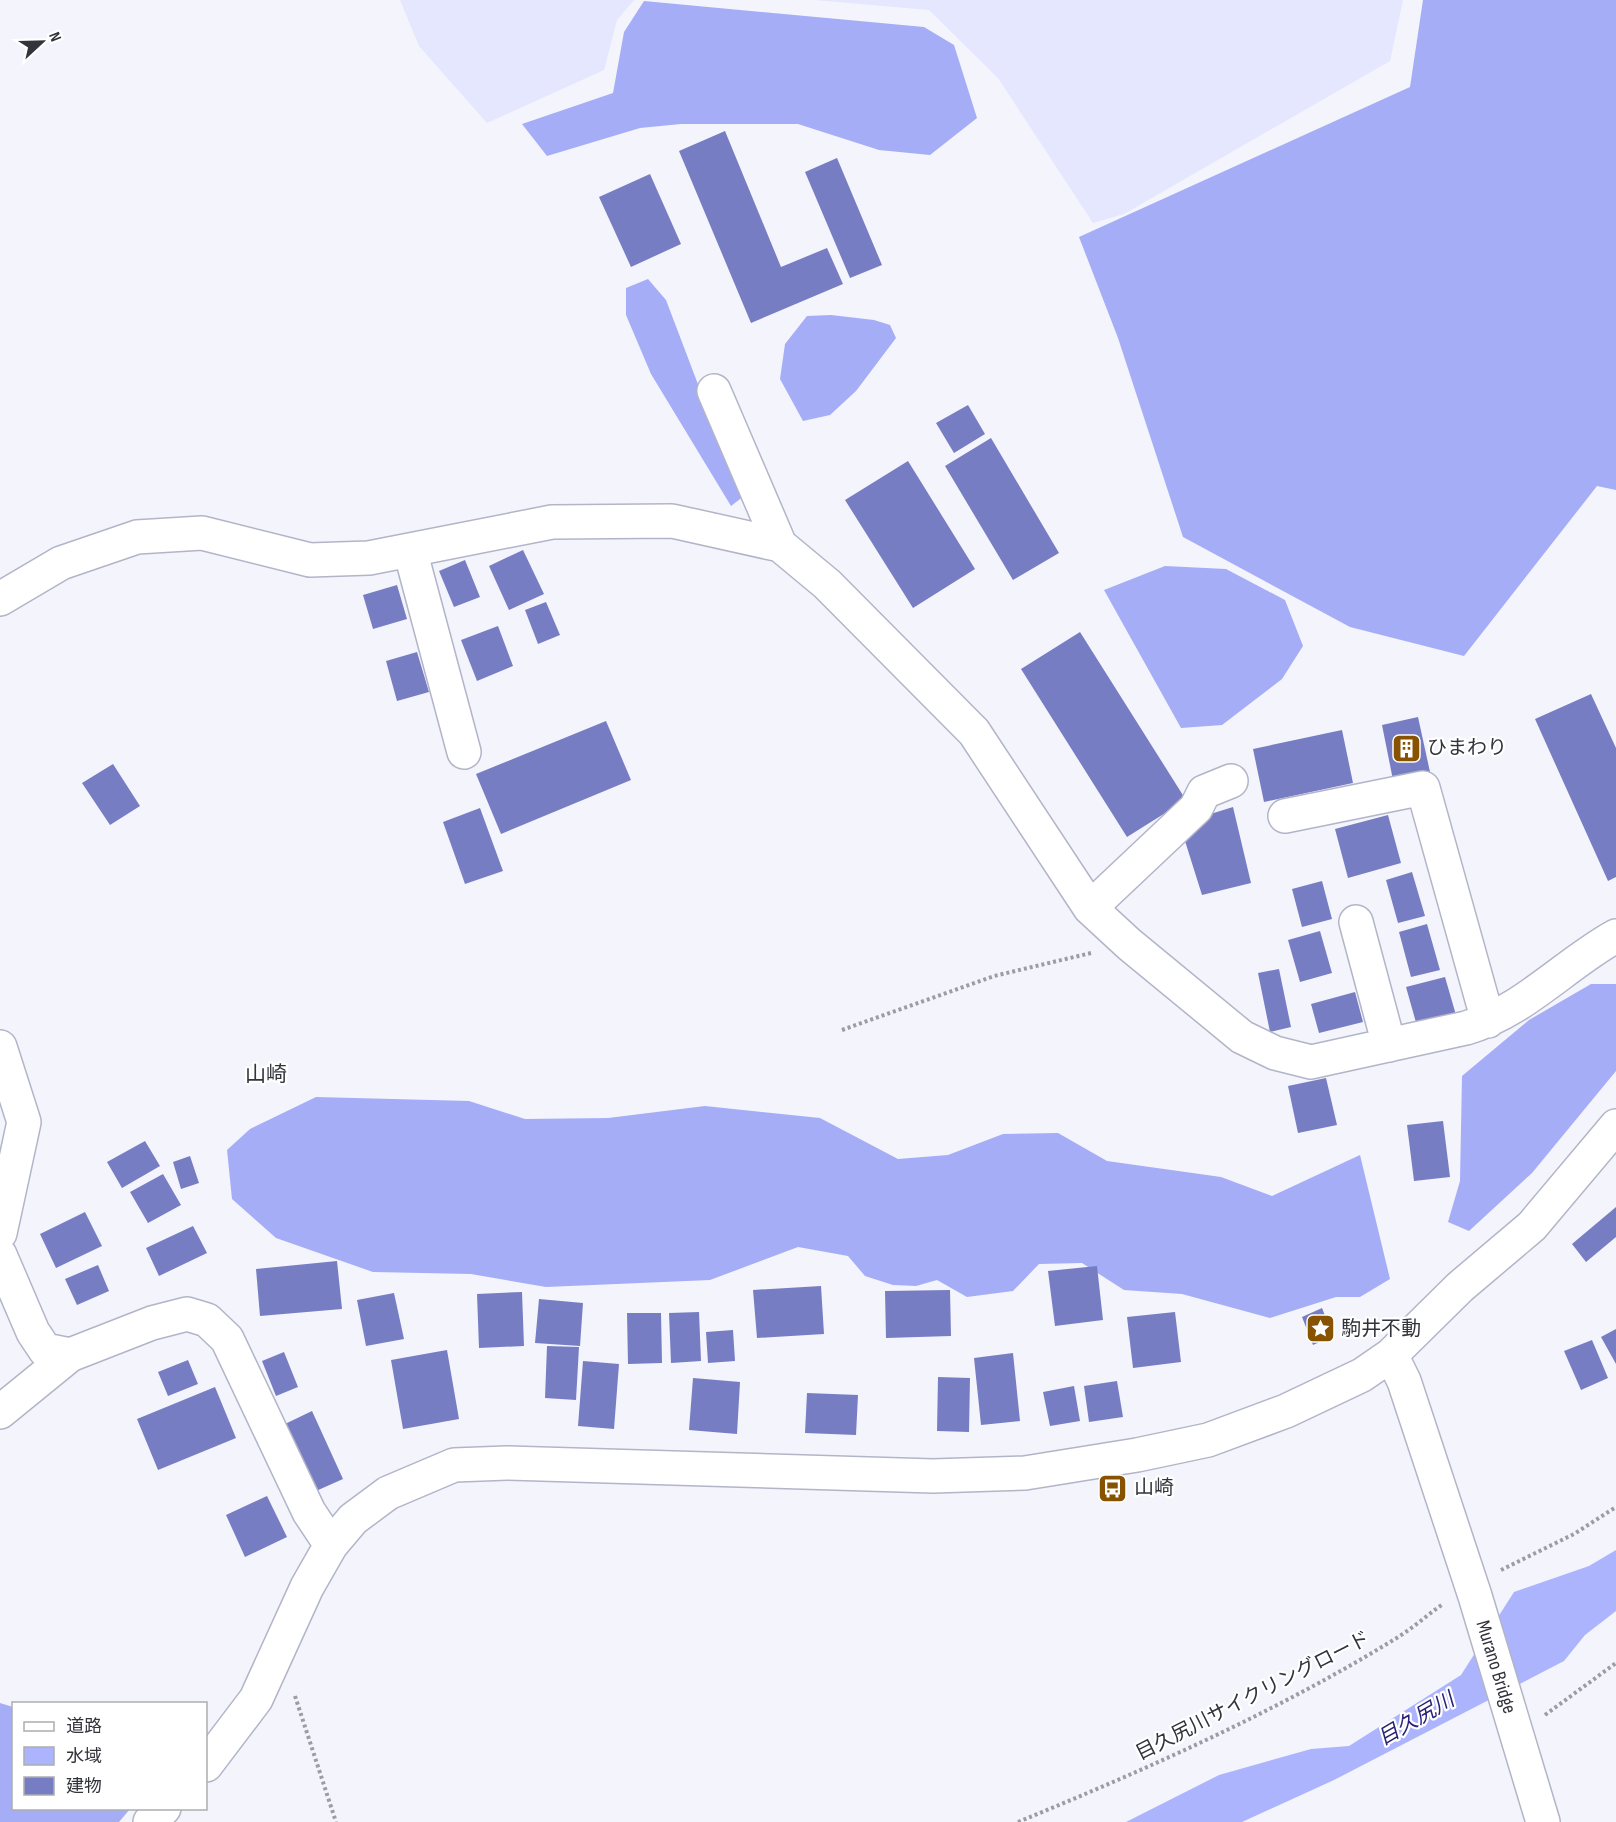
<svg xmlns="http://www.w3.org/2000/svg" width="1616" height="1822" font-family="'Sofia Sans Condensed','Noto Sans JP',sans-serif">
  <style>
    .built { fill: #e4e7fd }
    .forest { fill: #a5adf7 }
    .water { fill: #acb4fe }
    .building { fill: #777dc3 }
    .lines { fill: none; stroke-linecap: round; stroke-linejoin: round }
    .minor-casing { stroke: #b2b5c8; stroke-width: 36 }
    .path { stroke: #9b9ca4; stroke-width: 4; stroke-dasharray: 3 3; stroke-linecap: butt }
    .minor { stroke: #fff; stroke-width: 33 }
    .labels { text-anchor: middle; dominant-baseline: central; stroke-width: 4.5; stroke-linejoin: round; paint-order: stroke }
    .poi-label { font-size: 20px; fill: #32333b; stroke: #fff; text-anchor: start }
    .street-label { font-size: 20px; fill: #32333b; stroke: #fff }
    .neighbourhood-label { font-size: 21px; fill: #32333b; stroke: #fff }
    .water-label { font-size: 21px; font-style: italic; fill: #292275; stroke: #fff }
  </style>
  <rect width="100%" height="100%" fill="#f3f4fc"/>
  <!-- built -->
  <path class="built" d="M400 0H634L617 20 604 70 487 123 419 46Z
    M815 0H1403L1390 61 1124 214 1093 223 998 78 929 10Z"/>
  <!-- forest -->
  <path class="forest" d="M1423 0H1616V490L1597 486 1464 656 1350 627 1183 537 1118 338 1079 237 1410 87Z
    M644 1 924 27 954 45 977 118 930 155 879 150 798 124H681L640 128 547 156 522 124 613 93 624 32Z
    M648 279 666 300 718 437 744 496 731 506 651 374 626 315V288Z
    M831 315 874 320 890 325 896 338 856 391 830 415 803 421 780 379 785 344 807 316Z
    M1165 566 1226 569 1285 600 1303 646 1282 679 1222 725 1181 728 1104 590Z
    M1591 984H1616V1071L1532 1173 1469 1231 1448 1222 1460 1181 1462 1076 1529 1020Z
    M316 1097 469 1101 525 1119 608 1118 705 1106 820 1118 898 1159 948 1155 1003 1134 1058 1133 1107 1161 1221 1177 1272 1196 1360 1155 1390 1279 1360 1297H1336L1270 1318 1182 1294 1124 1290 1082 1263 1039 1264 1013 1291 967 1297 937 1280 916 1286 893 1285 865 1276 848 1256 798 1247 710 1280 546 1287 471 1274 373 1272 276 1238 232 1199 227 1150 250 1129Z
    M0 1703 13 1707 14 1808 130 1809 119 1822H0Z"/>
  <!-- water -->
  <path class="water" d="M1616 1550V1611L1585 1635 1564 1661 1334 1780 1242 1822H1126L1219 1775 1311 1749 1349 1746 1461 1675 1514 1592 1589 1566Z"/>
  <!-- building -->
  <path class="building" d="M725 131 781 267 827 248 843 284 751 323 679 151Z
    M837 158 882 265 850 278 805 172Z
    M650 174 681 244 631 267 599 197Z
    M968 405 985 434 954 453 936 423Z
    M991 438 1059 553 1013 580 945 466Z
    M908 461 975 569 913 608 845 500Z
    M523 550 544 594 509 610 489 566Z
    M465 560 480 597 454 607 439 571Z
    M397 585 407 619 373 629 363 595Z
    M546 602 560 635 538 644 525 610Z
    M498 626 513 666 477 681 461 640Z
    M1080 632 1186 800 1127 837 1021 669Z
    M417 652 429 692 397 701 386 661Z
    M1591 694 1616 748V877L1608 881 1535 719Z
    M1418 717 1430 772 1393 780 1382 725Z
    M606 721 631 780 501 834 476 774Z
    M1342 730 1353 783 1264 802 1253 749Z
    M113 764 140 806 110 825 82 783Z
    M1233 807 1251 883 1202 895 1185 841 1204 816Z
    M480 808 503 871 465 884 443 822Z
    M1388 815 1401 863 1348 878 1335 829Z
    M1412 872 1425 916 1398 923 1386 880Z
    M1322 881 1332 919 1302 927 1292 889Z
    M1427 924 1440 970 1411 977 1399 932Z
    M1320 931 1332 973 1300 982 1288 940Z
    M1279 969 1291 1027 1270 1032 1258 973Z
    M1445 977 1456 1015 1417 1026 1406 987Z
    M1355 992 1363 1022 1319 1033 1311 1004Z
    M1326 1078 1337 1125 1298 1133 1288 1086Z
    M1443 1121 1450 1177 1414 1181 1407 1125Z
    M145 1141 160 1166 122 1188 107 1162Z
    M190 1156 199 1183 181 1189 173 1162Z
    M163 1174 181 1205 148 1223 130 1192Z
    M1616 1207V1237L1586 1262 1572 1244Z
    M85 1212 102 1246 56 1268 40 1234Z
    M193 1226 207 1253 159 1276 146 1248Z
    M337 1261 342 1309 260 1316 256 1269Z
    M98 1265 109 1291 77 1305 65 1279Z
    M1097 1266 1103 1320 1055 1326 1048 1271Z
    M821 1286 824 1334 757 1338 753 1290Z
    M950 1290 951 1336 886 1338 885 1291Z
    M522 1292 524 1346 479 1348 477 1294Z
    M394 1293 404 1339 366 1346 357 1300Z
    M539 1299 583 1303 580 1346 535 1343Z
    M1322 1308 1333 1336 1313 1345 1302 1317Z
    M699 1312 701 1361 671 1363 669 1313Z
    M1175 1312 1181 1362 1133 1368 1127 1317Z
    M627 1313H661L662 1363 628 1364Z
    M1616 1329V1364L1601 1337Z
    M733 1330 735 1361 708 1363 706 1332Z
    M1592 1340 1608 1378 1581 1390 1564 1351Z
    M547 1346 579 1347 576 1400 545 1398Z
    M447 1350 459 1419 403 1429 391 1360Z
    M284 1352 298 1387 276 1396 262 1361Z
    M1013 1353 1020 1421 981 1425 974 1358Z
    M188 1360 198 1384 168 1396 158 1372Z
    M583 1361 619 1364 614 1429 578 1426Z
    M938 1377 970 1378 969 1432 937 1431Z
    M693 1378 740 1382 737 1434 689 1430Z
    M1117 1381 1123 1417 1089 1422 1084 1386Z
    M1074 1386 1080 1421 1050 1426 1043 1392Z
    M215 1387 236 1438 158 1470 137 1419Z
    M807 1393 858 1395 856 1435 805 1433Z
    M312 1411 343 1479 316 1491 285 1424Z
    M267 1496 287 1537 245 1557 226 1515Z"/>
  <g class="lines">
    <defs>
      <path id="minor" d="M714 391 780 545 827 584 974 732 1090 908 1129 944 1242 1037 1275 1053 1311 1062 1466 1028C1523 1012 1565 964 1616 936
        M410 550 464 752
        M0 599 61 563 137 537 202 533 310 560 369 558 552 522 672 521 780 545
        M1285 816 1423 788 1488 1021
        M1090 908 1196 808 1204 792 1231 781
        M1356 922 1389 1045
        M0 1047 24 1122 0 1233
        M0 1255 33 1332 45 1350 70 1355
        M1391 1355 1404 1381 1475 1596 1543 1822
        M0 1412 70 1355 152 1323 187 1314 207 1320 227 1339 309 1512 331 1545
        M206 1765 256 1699 307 1587 331 1545 353 1519 388 1493 454 1465 507 1463 933 1476 1025 1473 1137 1455 1208 1440 1286 1411 1362 1375 1391 1355 1460 1287 1532 1226 1616 1126
        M150 1822 164 1808"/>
    </defs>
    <!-- minor casing -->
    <use href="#minor" class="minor-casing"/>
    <!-- path -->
    <path class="path" d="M842 1030 994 976 1091 953
      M1501 1570 1574 1534 1616 1507
      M295 1696 336 1822
      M1545 1715 1616 1663
      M1018 1822C1147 1769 1276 1712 1395 1639 1412 1629 1427 1615 1443 1604"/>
    <!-- minor -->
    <use href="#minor" class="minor"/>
  </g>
  <!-- icons -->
  <defs>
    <symbol id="building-square" viewBox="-11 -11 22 22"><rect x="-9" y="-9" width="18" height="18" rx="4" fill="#875300" stroke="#fff"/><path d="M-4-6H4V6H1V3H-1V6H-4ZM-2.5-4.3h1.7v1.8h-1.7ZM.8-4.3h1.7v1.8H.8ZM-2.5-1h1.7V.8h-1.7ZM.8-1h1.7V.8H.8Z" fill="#fff"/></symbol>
    <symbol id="sight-square" viewBox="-11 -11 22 22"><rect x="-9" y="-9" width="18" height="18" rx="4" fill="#875300" stroke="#fff"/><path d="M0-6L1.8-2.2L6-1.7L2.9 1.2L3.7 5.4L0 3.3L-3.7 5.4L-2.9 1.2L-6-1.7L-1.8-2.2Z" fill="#fff"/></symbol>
    <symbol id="bus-square" viewBox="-11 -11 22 22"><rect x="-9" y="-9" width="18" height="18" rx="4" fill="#875300" stroke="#fff"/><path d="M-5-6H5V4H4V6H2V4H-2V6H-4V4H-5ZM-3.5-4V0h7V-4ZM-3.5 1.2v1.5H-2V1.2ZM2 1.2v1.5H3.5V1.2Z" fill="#fff"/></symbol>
  </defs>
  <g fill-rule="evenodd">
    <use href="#building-square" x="1390" y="732" width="33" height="33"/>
    <use href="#sight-square" x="1304" y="1312" width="33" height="33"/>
    <use href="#bus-square" x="1096" y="1472" width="33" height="33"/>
  </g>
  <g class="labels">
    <!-- poi labels -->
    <g class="poi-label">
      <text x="1427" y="748">ひまわり</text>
      <text x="1341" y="1329">駒井不動</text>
      <text x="1134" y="1488">山崎</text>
    </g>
    <!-- street labels -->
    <g class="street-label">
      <text transform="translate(1496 1667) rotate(73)">Murano Bridge</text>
      <text transform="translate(1253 1696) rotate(-27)">目久尻川サイクリングロード</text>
    </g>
    <!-- neighbourhood labels -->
    <g class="neighbourhood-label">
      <text x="266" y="1074">山崎</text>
    </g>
    <!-- water labels -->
    <g class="water-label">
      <text transform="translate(1416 1719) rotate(-30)">目久尻川</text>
    </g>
  </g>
  <!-- legend -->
  <rect x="12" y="1702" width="195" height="108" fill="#ffffff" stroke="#adadb1" stroke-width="1.5"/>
  <rect x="24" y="1722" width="30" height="9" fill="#ffffff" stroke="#adadb1" stroke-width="1.5"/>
  <text x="66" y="1732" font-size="18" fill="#32333b">道路</text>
  <rect x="24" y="1747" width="30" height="18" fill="#acb4fe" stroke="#adadb1" stroke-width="1.5"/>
  <text x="66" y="1762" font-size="18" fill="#32333b">水域</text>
  <rect x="24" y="1777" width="30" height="18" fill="#777dc3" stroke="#adadb1" stroke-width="1.5"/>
  <text x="66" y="1792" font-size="18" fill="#32333b">建物</text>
  <!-- north arrow -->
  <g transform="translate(42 42) rotate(68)" stroke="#ffffff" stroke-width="4.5" paint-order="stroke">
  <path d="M0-4.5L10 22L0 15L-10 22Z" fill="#32333b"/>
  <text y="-9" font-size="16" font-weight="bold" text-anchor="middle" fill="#32333b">N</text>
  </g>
</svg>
